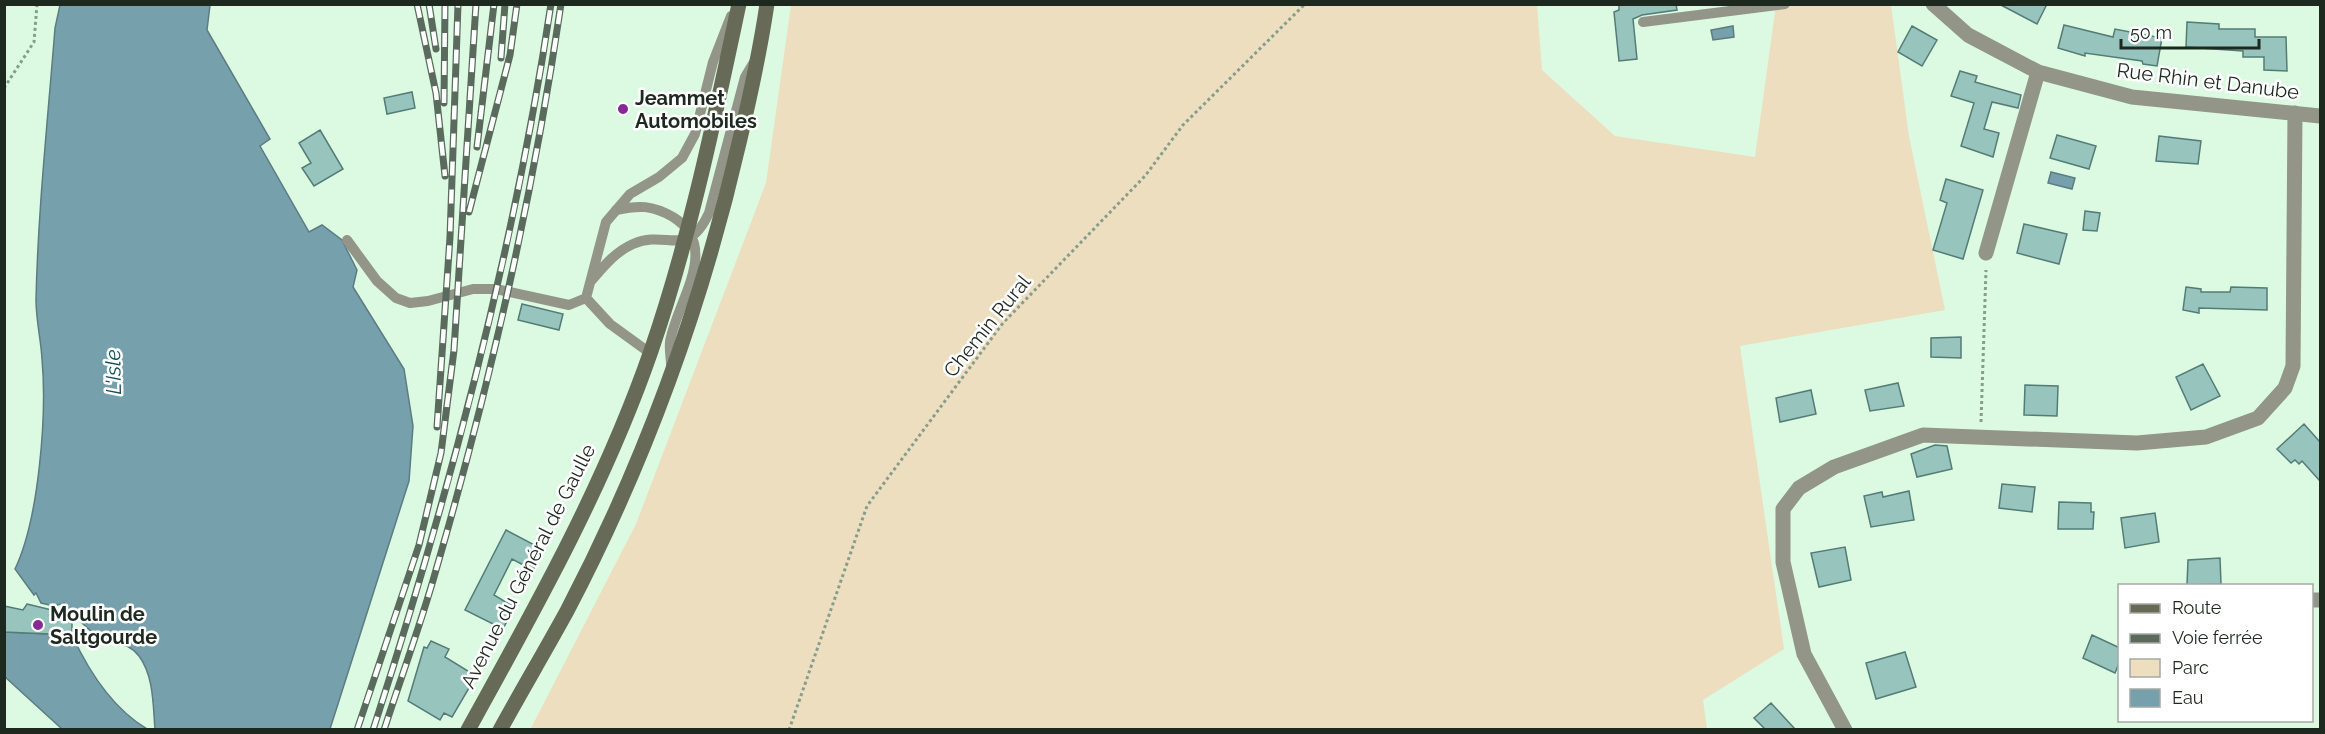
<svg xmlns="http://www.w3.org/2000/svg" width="2325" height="734" font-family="Raleway,sans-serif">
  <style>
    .green { fill: #eddec0 }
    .water { fill: #77a0ad; stroke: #5c7c82; stroke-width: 1.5 }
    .building { fill: #97c4bd; stroke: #547c77; stroke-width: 1.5 }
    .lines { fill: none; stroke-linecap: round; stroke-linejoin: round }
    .path { stroke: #879d8b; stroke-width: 3; stroke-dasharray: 3 3; stroke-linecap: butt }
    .lane { stroke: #929587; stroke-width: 10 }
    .street { stroke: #929587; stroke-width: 15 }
    .secondary { stroke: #666a56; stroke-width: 15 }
    .rail-casing { stroke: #5a6b5d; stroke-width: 7 }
    .rail { stroke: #fff; stroke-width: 4.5; stroke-dasharray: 14; stroke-linecap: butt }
    .poi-dot { fill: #862995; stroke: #fff; stroke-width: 2 }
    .labels { text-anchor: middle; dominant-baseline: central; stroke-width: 5; stroke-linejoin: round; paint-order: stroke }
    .street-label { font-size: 20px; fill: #1d281f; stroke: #fff }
    .poi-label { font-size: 20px; font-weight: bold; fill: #1d281f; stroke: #fff; text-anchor: start }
    .water-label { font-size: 21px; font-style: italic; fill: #104c5b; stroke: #fff }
  </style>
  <rect width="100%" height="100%" fill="#dbfae1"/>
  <!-- green -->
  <path class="green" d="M791 5H1537L1542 70 1615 136 1755 157 1776 5H1891L1909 136 1945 310 1740 346 1784 649 1703 700 1707 729 530 730 636 524 766 183Z"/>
  <!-- water -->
  <path class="water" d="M60 5H210L207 30 270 139 260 146 309 232 322 225 342 240 357 270 353 287 404 369 413 426 409 481 330 729H155C153 706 154 676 139 656 129 643 116 644 102 638 87 631 76 616 64 603L54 606 41 603 36 593 34 595 15 569C39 519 47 415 42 359 41 340 36 320 36 300 38 209 48 118 55 28Z
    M1733 26 1734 37 1713 40 1711 30Z
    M2051 172 2075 178 2072 189 2048 183Z
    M5 632 72 635C89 672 112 708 147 729H62L5 677Z"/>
  <!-- building -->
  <path class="building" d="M1619 4H1676L1677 10 1642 15 1633 19 1637 59 1619 61 1614 12 1619 10Z
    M1999 4H2047L2037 24Z
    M2187 22 2219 24V29H2255V37H2286L2287 71 2264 70V57H2243V51L2186 47Z
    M2064 25 2113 37 2115 29 2162 38 2157 66 2143 64 2142 61 2085 53V56L2058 48Z
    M1912 26 1937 40 1922 66 1898 52Z
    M1960 71 1977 76 1975 82 2021 95 2018 108 1992 102 1984 129 1999 133 1993 157 1961 146 1974 103 1951 96Z
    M412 92 415 108 387 114 384 98Z
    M320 130 343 169 314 186 302 168 311 163 299 143Z
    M2057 135 2096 146 2089 169 2050 158Z
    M2159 136 2201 141 2198 164 2156 161Z
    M1946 179 1983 190 1963 259 1933 250 1947 203 1940 200Z
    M2085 211 2100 213 2097 231 2083 230Z
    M2024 224 2067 234 2059 264 2017 253Z
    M2186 287 2201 289V292H2230L2231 287 2267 288V310L2199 308V313L2183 310Z
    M522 304 563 314 559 330 518 320Z
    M1961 337V358L1931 357V338Z
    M2203 364 2220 396 2191 410 2176 377Z
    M1898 383 1904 406 1870 411 1865 390Z
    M2025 385 2058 386 2057 416 2024 415Z
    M1811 390 1816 414 1780 422 1776 398Z
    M2304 424 2320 442V481L2302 461 2299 464 2295 460 2291 463 2277 449Z
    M1935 445 1947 446 1952 469 1917 477 1911 454Z
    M2002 484 2035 487 2032 512 1999 508Z
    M1909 491 1914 520 1871 527 1864 496 1882 492 1883 497Z
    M2059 502 2091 503V512H2094L2093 529H2058Z
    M2155 513 2159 542 2125 548 2121 518Z
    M506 530 544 550 533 570 512 559 494 595 514 607 503 629 465 610Z
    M1845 547 1851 580 1819 587 1811 553Z
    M2220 558 2221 584 2187 585 2188 560Z
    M27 604 60 612 68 610 72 617V635L4 632V606L23 610Z
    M2092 635 2120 648V661L2115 673 2083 658Z
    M431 641 449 649 445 657 476 676 452 717 444 713 440 720 408 701 424 647 427 648Z
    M1905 652 1916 687 1876 699 1866 663Z
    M1771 703 1795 729H1765L1754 718Z"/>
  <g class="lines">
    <!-- path -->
    <path class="path" d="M4 88 34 42 37 4
      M1981 422 1986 270
      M789 730 867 506 1003 323 1145 176 1183 125 1305 4"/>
    <!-- lane -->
    <path class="lane" d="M1643 22 1785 4
      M616 210C639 205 652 205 673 217 720 246 680 297 671 337 668 345 671 356 671 365
      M347 240 377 281 396 298 410 303 428 301 473 289H496L569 305 586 298
      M591 281C604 266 615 252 633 244 668 229 687 260 709 213L745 77 754 62
      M586 298 606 222 630 194 659 177 682 158 695 134 713 62 731 16
      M586 298 610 324 650 353"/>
    <!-- street -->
    <path class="street" d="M1933 4 1968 35 2038 72 2132 97 2320 116
      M1986 253 2038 72
      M2312 600H2320
      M1845 730 1804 654 1783 562V509L1799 488 1834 467 1923 435 2137 443 2206 437 2258 418 2285 388 2293 366 2295 113"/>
    <!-- secondary -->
    <path class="secondary" d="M468 730C536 607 605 484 651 351 690 238 714 121 739 4
      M500 730C522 690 545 651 567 611 644 464 702 304 739 143 750 97 760 51 767 4"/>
    <defs>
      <path id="rail" d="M417 4 436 93 445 176
        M429 4 436 49
        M501 58 505 4
        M444 103 445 4
        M477 147 494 4
        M469 212 510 55 517 4
        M437 427 450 237 458 4
        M357 730 419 545 441 453 454 350 476 4
        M373 730C450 493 514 251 551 4
        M384 730C401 677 421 624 436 570 490 385 533 196 561 4"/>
    </defs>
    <!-- rail casing -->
    <use href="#rail" class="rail-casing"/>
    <!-- rail -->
    <use href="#rail" class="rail"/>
  </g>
  <!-- markers -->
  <g class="poi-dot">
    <circle cx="623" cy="109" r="6"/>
    <circle cx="38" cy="625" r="6"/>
  </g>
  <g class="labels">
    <!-- street labels -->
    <g class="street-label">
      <text transform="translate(2208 81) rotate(7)">Rue Rhin et Danube</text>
      <text transform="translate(987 326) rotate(-51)">Chemin Rural</text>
      <text transform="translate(528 566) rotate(-63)">Avenue du Général de Gaulle</text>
    </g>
    <!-- poi labels -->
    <g class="poi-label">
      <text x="635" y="98">Jeammet<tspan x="635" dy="23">Automobiles</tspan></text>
      <text x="50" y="614">Moulin de<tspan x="50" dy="23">Saltgourde</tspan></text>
    </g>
    <!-- water labels -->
    <g class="water-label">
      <text transform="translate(113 372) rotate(-91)">L'Isle</text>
    </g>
  </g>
  <!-- border -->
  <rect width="2325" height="734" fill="none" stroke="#1d281f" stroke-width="12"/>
  <!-- legend -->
  <rect x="2118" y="584" width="195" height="138" fill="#ffffff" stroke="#a5a9a5" stroke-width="1.5"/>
  <rect x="2130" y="604" width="30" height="9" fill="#666a56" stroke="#a5a9a5" stroke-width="1.5"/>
  <text x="2172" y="614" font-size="18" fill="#1d281f">Route</text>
  <rect x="2130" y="634" width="30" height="9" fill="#5a6b5d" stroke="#a5a9a5" stroke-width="1.5"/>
  <text x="2172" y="644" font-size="18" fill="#1d281f">Voie ferrée</text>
  <rect x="2130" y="659" width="30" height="18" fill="#eddec0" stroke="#a5a9a5" stroke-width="1.5"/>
  <text x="2172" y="674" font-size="18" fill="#1d281f">Parc</text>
  <rect x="2130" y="689" width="30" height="18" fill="#77a0ad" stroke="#a5a9a5" stroke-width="1.5"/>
  <text x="2172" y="704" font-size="18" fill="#1d281f">Eau</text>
  <!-- scale -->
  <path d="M2121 39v9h138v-9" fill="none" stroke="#1d281f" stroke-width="3"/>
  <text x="2130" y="39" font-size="18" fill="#1d281f" stroke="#ffffff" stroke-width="4.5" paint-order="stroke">50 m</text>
</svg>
